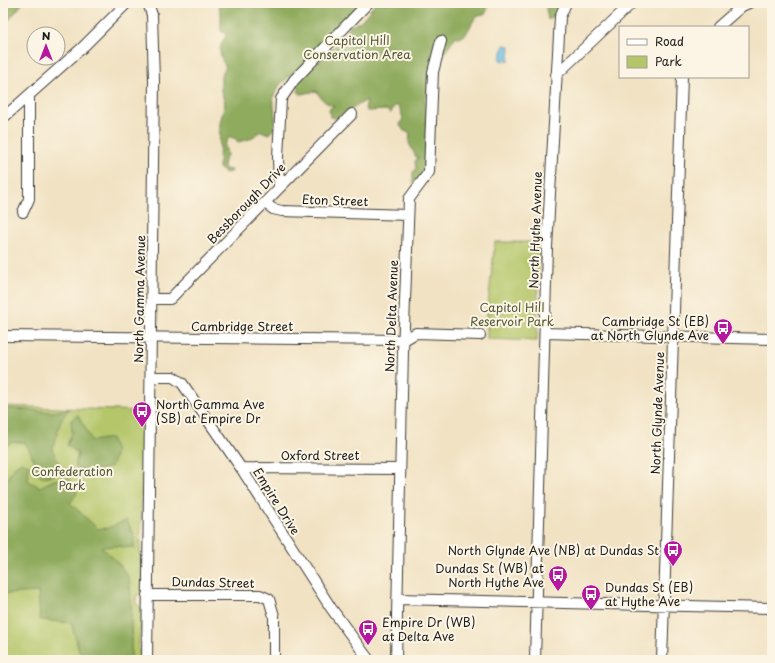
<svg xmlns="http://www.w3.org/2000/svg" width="775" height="663" font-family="'Playpen Sans',sans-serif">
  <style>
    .green { fill: #b4c669; stroke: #687142 }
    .forest { fill: #8fab5d; stroke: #56643c }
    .water { fill: #64bbe1; stroke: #406c7e }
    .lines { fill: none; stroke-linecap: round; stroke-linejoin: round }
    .minor-casing { stroke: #3c3a35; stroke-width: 12 }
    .minor { stroke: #fff; stroke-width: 10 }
    .labels { text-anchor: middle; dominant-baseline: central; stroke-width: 4; stroke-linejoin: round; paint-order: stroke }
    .park-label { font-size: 12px; fill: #515837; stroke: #fcf5e5 }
    .street-label { font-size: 12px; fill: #1c1c1c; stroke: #fcf5e5 }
    .poi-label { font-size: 12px; fill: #1c1c1c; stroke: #fcf5e5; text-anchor: end }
  </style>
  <rect width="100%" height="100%" fill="#fcf5e5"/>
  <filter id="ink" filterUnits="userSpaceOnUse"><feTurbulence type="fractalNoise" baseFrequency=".025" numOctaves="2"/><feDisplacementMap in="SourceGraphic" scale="8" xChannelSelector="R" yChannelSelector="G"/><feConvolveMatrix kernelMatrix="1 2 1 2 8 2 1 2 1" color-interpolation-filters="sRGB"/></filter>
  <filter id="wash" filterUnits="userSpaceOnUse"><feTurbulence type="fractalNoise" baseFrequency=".012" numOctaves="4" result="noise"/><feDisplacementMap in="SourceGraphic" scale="16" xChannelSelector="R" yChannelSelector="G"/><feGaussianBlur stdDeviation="0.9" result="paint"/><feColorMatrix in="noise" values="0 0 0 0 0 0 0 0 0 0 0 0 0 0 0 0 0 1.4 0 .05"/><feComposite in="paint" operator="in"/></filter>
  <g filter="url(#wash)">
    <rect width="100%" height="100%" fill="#f1e2c3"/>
    <!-- green -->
    <path class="green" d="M495 242H539L537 341 487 339V314Z
      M3 406 143 411 140 567C144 574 144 585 142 593L136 596V604L140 606C147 617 133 645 142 660H3Z"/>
    <!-- forest -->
    <path class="forest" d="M3 3H23L3 27Z
      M218 3H360L310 60 280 84 273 97 276 126 269 134 261 131 250 139 238 142 234 138 229 137 225 145 227 155 223 164 225 169 231 170 230 172 226 173 219 168 220 123 225 103 221 91V75L226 67C218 55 218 46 227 35L221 31V15Z
      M376 3H485L488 7 486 13 475 18 466 34 460 38 456 36 428 79 429 89 425 101 427 105 426 120 427 171 416 186 413 183V172L416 169 415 161 419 157H416L409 143 410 133 404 131 400 125 403 118 399 106H394L391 113 386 110 367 111 365 109 367 100 344 113 338 119 330 117 329 109 334 106C326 104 320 99 317 91L301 94 298 92 299 87 297 84 299 81 328 52 344 39 349 27 361 21Z
      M548 3H563L560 11 548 20 546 9Z
      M3 408 53 412 69 409 61 420 52 449 61 468 55 475 41 477C35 465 32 453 25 442H13L3 446Z
      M78 415 92 441 111 438 116 452 111 467 85 473 75 466 78 453 67 445 72 433 71 420Z
      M21 462 29 465 28 481 40 487 54 480 69 478 77 493 70 503 98 529 108 528 127 520 134 537V548L117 546 101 547C111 555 121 565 128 577 133 587 131 645 131 660H82L71 623 40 620 38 592 3 594V486L14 467Z"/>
    <!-- water -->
    <path class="water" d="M504 45 510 46 509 61 500 60Z"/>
  </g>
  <g filter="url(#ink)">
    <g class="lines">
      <defs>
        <path id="minor" d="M718 27 742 6 749 3
          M556 75 632 3
          M3 118 82 48 127 3
          M279 187 278 157 281 99 294 80 368 3
          M265 203 273 209 282 211 408 215
          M23 212 29 199V96
          M153 299H170L352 114
          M545 333 772 339
          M3 336 404 340 416 333 480 335
          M151 377H173L182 383 241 468 331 608 369 660
          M241 468 400 469
          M147 595H260L269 599 274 616V660
          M397 599 772 608
          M147 660 154 81 152 15 148 3
          M396 660 403 351 409 199 429 172 433 72 441 41
          M535 660 547 247 560 17 566 3
          M662 660 682 77"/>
      </defs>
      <!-- minor casing -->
      <use href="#minor" class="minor-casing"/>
      <!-- minor -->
      <use href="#minor" class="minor"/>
    </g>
  </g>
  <!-- icons -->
  <defs>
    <symbol id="bus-pin" viewBox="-11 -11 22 30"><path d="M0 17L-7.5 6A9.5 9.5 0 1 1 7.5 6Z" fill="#b5179e" stroke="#fcf5e5"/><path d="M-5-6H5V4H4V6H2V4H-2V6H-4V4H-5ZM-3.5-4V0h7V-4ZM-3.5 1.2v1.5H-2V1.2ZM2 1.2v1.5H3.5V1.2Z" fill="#fff"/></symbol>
  </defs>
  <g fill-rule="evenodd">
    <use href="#bus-pin" x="712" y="317" width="22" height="30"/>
    <use href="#bus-pin" x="131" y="400" width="22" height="30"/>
    <use href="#bus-pin" x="662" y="539" width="22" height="30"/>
    <use href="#bus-pin" x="547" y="564" width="22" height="30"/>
    <use href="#bus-pin" x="580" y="583" width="22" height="30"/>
    <use href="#bus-pin" x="357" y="618" width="22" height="30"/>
  </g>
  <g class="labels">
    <!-- park labels -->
    <g class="park-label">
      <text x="357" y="40">Capitol Hill<tspan x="357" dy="14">Conservation Area</tspan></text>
      <text x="512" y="307">Capitol Hill<tspan x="512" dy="14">Reservoir Park</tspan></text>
      <text x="72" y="471">Confederation<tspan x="72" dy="14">Park</tspan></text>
    </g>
    <!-- street labels -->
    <g class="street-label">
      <text transform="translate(335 200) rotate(2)">Eton Street</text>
      <text transform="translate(246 203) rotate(-46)">Bessborough Drive</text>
      <text transform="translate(535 230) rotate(-88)">North Hythe Avenue</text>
      <text transform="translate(139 299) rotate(-89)">North Gamma Avenue</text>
      <text transform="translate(391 316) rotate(-88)">North Delta Avenue</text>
      <text x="242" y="326">Cambridge Street</text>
      <text transform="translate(657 413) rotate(-88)">North Glynde Avenue</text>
      <text x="320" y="455">Oxford Street</text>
      <text transform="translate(277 501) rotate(58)">Empire Drive</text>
      <text transform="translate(213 582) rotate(1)">Dundas Street</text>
    </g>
    <!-- poi labels -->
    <g class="poi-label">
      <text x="709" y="321">Cambridge St (EB)<tspan x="709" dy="14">at North Glynde Ave</tspan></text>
      <text x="156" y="404" text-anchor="start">North Gamma Ave<tspan x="156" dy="14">(SB) at Empire Dr</tspan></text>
      <text x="659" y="550">North Glynde Ave (NB) at Dundas St</text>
      <text x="544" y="568">Dundas St (WB) at<tspan x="544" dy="14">North Hythe Ave</tspan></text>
      <text x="605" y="587" text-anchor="start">Dundas St (EB)<tspan x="605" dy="14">at Hythe Ave</tspan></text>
      <text x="382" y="622" text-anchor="start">Empire Dr (WB)<tspan x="382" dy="14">at Delta Ave</tspan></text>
    </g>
  </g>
  <!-- margin -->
  <rect width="775" height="663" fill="none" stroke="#fcf5e5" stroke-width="16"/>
  <!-- legend -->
  <rect x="619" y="26" width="130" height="52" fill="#fcf5e5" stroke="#a29e95"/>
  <rect x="627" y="39" width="20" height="6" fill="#ffffff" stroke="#a29e95"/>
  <text x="655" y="46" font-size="12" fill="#1c1c1c">Road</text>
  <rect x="627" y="56" width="20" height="12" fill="#b4c669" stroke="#a29e95"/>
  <text x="655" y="66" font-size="12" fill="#1c1c1c">Park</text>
  <!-- north arrow -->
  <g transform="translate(46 46)"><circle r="19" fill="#fcf5e5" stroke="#a29e95"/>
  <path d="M0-3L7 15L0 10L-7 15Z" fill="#b5179e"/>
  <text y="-6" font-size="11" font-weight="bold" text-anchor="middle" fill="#1c1c1c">N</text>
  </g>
</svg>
